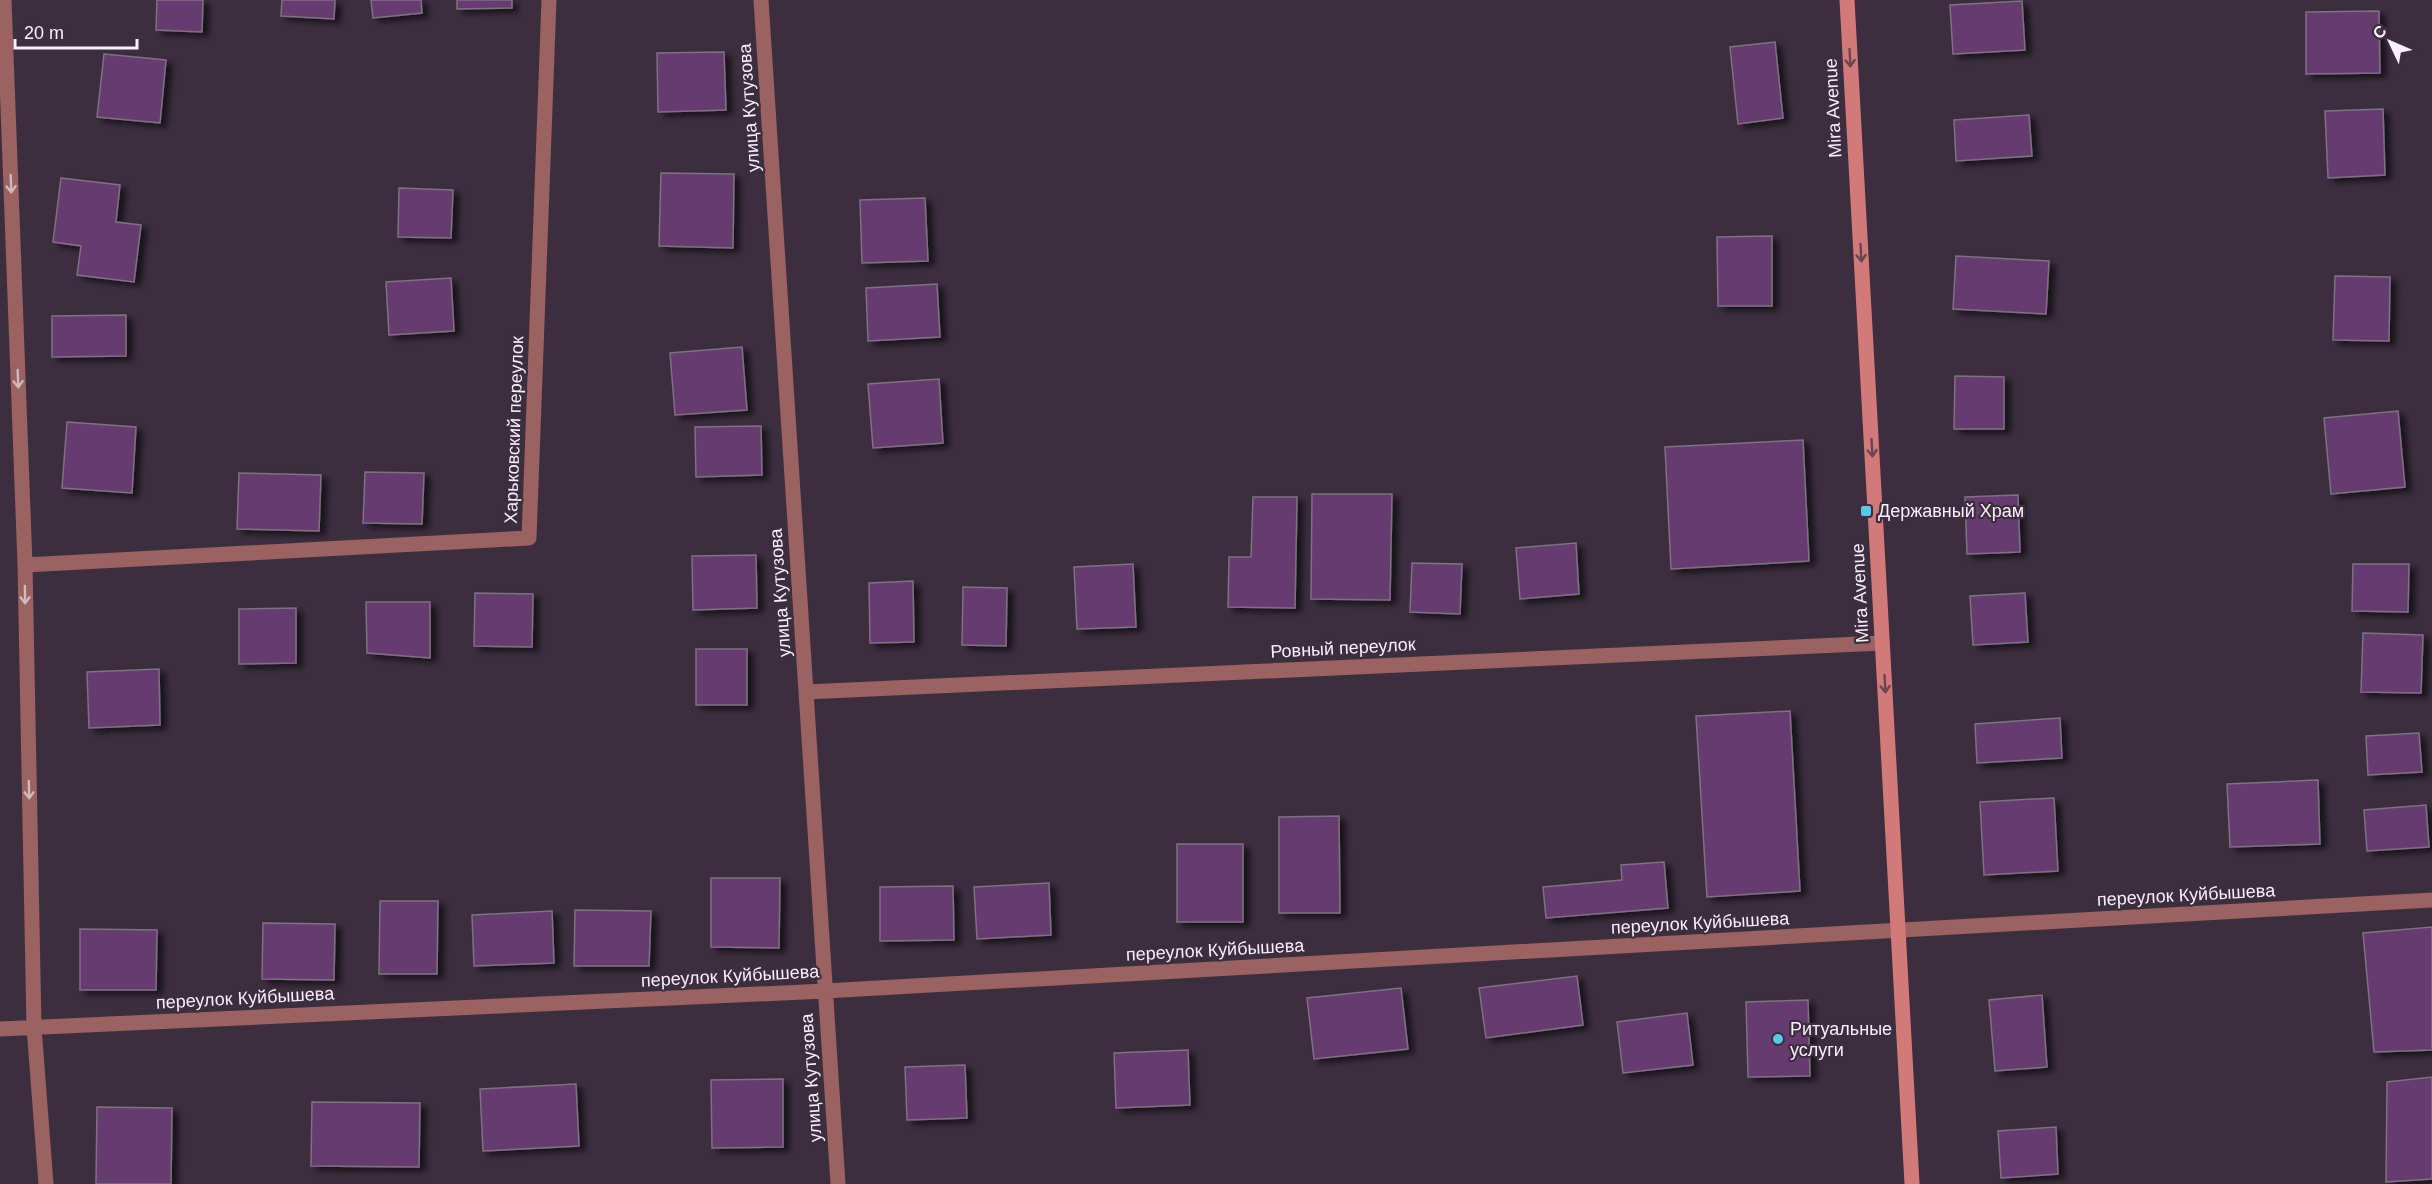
<svg xmlns="http://www.w3.org/2000/svg" width="2432" height="1184" font-family="Arial,sans-serif">
  <style>
    .building { fill: #663a70; stroke: #7f7083; stroke-width: 1.5; filter: url(#shadow) }
    .lines { fill: none; stroke-linecap: round; stroke-linejoin: round }
    .street { stroke: #9a6260; stroke-width: 15 }
    .secondary { stroke: #d27a79; stroke-width: 15 }
    .oneway { stroke: #694550 }
    .oneway2 { stroke: #d2b7bc }
    .poi-dot { fill: #59c8e4; stroke: #3c2e3f; stroke-width: 2 }
    .labels { text-anchor: middle; dominant-baseline: central; stroke-width: 4.5; stroke-linejoin: round; paint-order: stroke }
    .street-label { font-size: 18px; fill: #f8effa; stroke: #3c2e3f }
    .poi-label { font-size: 18px; fill: #f8effa; stroke: #3c2e3f; text-anchor: start }
  </style>
  <defs>
    <filter id="shadow"><feDropShadow dx="6" dy="4" stdDeviation="3" flood-color="#0009"/></filter>
  </defs>
  <rect width="100%" height="100%" fill="#3c2e3f"/>
  <!-- building -->
  <path class="building" d="M157 0H203L202 32 156 30Z
    M282 0H335L334 19 281 16Z
    M371 0H421L422 13 373 18Z
    M457 0H512V8L457 9Z
    M2022 1 2025 50 1953 54 1950 5Z
    M2379 11 2380 73 2306 74V12Z
    M1775 42 1783 118 1738 124 1730 47Z
    M724 52 726 110 658 112 657 53Z
    M104 54 166 60 160 123 97 117Z
    M2383 109 2385 175 2328 178 2325 111Z
    M2029 115 2032 156 1956 161 1954 120Z
    M661 173 734 174 733 248 659 246Z
    M61 178 120 185 116 222 141 225 134 282 77 275 81 246 53 242Z
    M399 188 453 190 451 238 398 237Z
    M925 198 928 261 862 263 860 200Z
    M1772 236V306H1718L1717 237Z
    M1956 256 2049 261 2046 314 1953 309Z
    M2335 276 2390 277 2389 341 2333 340Z
    M451 278 454 331 389 335 386 282Z
    M937 284 940 337 868 341 866 288Z
    M126 315V356L52 357V316Z
    M742 347 747 410 675 415 670 353Z
    M1955 376 2004 377V429H1954Z
    M939 379 943 443 873 448 868 384Z
    M2398 411 2405 487 2331 494 2324 418Z
    M67 422 136 427 132 493 62 488Z
    M761 426 762 475 696 477 695 427Z
    M1803 440 1809 561 1671 569 1665 447Z
    M365 472 424 473 422 524 363 523Z
    M239 473 321 475 319 531 237 529Z
    M1312 494H1392L1390 600 1311 599Z
    M2018 495 2020 552 1967 554 1965 497Z
    M1253 497H1297L1295 608 1228 607 1229 557H1251Z
    M1576 543 1579 594 1520 599 1516 548Z
    M756 555 757 608 693 610 692 556Z
    M1412 563 1462 564 1460 614 1410 612Z
    M1133 564 1136 627 1077 629 1074 567Z
    M2353 564H2409L2408 612 2352 611Z
    M913 581 914 642 870 643 869 583Z
    M963 587 1007 588 1006 646 962 645Z
    M475 593 533 594 532 647 474 646Z
    M2025 593 2028 642 1973 645 1970 596Z
    M366 602H430V658L367 653Z
    M296 608V663L239 664V609Z
    M2363 633 2423 635 2421 693 2361 692Z
    M696 649H747V705H696Z
    M159 669 160 725 89 728 87 672Z
    M1790 711 1800 891 1707 897 1696 716Z
    M2060 718 2062 758 1977 763 1975 724Z
    M2419 733 2422 772 2368 775 2366 736Z
    M2318 780 2320 844 2230 847 2227 784Z
    M2054 798 2058 871 1984 875 1980 802Z
    M2426 805 2429 847 2367 851 2364 810Z
    M1339 816 1340 913H1279V817Z
    M1177 844H1243V922H1177Z
    M1664 862 1668 908 1546 918 1543 887 1622 880 1621 865Z
    M711 878H780L779 948 711 947Z
    M1049 883 1051 935 977 939 974 887Z
    M953 886 954 940 880 941V887Z
    M380 901H438L437 974H379Z
    M575 910 651 911 649 966H574Z
    M552 911 554 963 474 966 472 915Z
    M263 923 335 924 334 980 262 979Z
    M2432 927V1050L2374 1052 2363 933Z
    M80 929 157 930 156 990H80Z
    M1577 976 1583 1025 1486 1038 1479 988Z
    M1401 988 1408 1049 1314 1059 1307 998Z
    M2042 995 2047 1067 1995 1071 1989 1000Z
    M1808 1000 1810 1076 1748 1077 1746 1002Z
    M1687 1013 1693 1065 1623 1073 1617 1022Z
    M1188 1050 1190 1105 1116 1108 1114 1053Z
    M965 1065 967 1118 907 1120 905 1067Z
    M2432 1077V1179L2386 1182 2387 1082Z
    M783 1079V1147L712 1148 711 1080Z
    M576 1084 579 1146 483 1151 480 1089Z
    M312 1102 420 1103 419 1167 311 1166Z
    M97 1107 172 1108 171 1184H96Z
    M2056 1127 2058 1174 2001 1178 1998 1131Z"/>
  <g class="lines">
    <!-- street -->
    <path class="street" d="M4 0 25 565 34 1027 46 1184
      M761 0 838 1184
      M25 565 529 538 549 0
      M806 692 1882 643
      M0 1029 825 991 2432 900"/>
    <!-- secondary -->
    <path class="secondary" d="M1847 0 1912 1184"/>
  </g>
  <!-- one-way arrows -->
  <defs><path id="oneway-shaft" d="M-6 0H5M1.5-3L5.5 0L1.5 3" fill="none" stroke-width="1.6" stroke-linecap="round" stroke-linejoin="round" transform="scale(1.5)"/></defs>
  <g class="oneway">
    <use href="#oneway-shaft" transform="translate(1850 58) rotate(87)"/>
    <use href="#oneway-shaft" transform="translate(1861 253) rotate(87)"/>
    <use href="#oneway-shaft" transform="translate(1872 448) rotate(87)"/>
    <use href="#oneway-shaft" transform="translate(1885 684) rotate(87)"/>
  </g>
  <g class="oneway2">
    <use href="#oneway-shaft" transform="translate(11 184) rotate(88)"/>
    <use href="#oneway-shaft" transform="translate(18 379) rotate(88)"/>
    <use href="#oneway-shaft" transform="translate(25 595) rotate(89)"/>
    <use href="#oneway-shaft" transform="translate(29 790) rotate(89)"/>
  </g>
  <!-- markers -->
  <g class="poi-dot">
    <rect x="1860" y="505" width="12" height="12" rx="3"/>
    <circle cx="1778" cy="1039" r="6"/>
  </g>
  <g class="labels">
    <!-- street labels -->
    <g class="street-label">
      <text transform="translate(749 108) rotate(-94)">улица Кутузова</text>
      <text transform="translate(1833 108) rotate(-93)">Mira Avenue</text>
      <text transform="translate(514 430) rotate(-88)">Харьковский переулок</text>
      <text transform="translate(780 593) rotate(-94)">улица Кутузова</text>
      <text transform="translate(1860 593) rotate(-93)">Mira Avenue</text>
      <text transform="translate(1343 648) rotate(-3)">Ровный переулок</text>
      <text transform="translate(2186 895) rotate(-3)">переулок Куйбышева</text>
      <text transform="translate(1700 923) rotate(-3)">переулок Куйбышева</text>
      <text transform="translate(1215 950) rotate(-3)">переулок Куйбышева</text>
      <text transform="translate(730 976) rotate(-3)">переулок Куйбышева</text>
      <text transform="translate(245 998) rotate(-3)">переулок Куйбышева</text>
      <text transform="translate(811 1078) rotate(-94)">улица Кутузова</text>
    </g>
    <!-- poi labels -->
    <g class="poi-label">
      <text x="1878" y="511">Державный Храм</text>
      <text x="1790" y="1029">Ритуальные<tspan x="1790" dy="21">услуги</tspan></text>
    </g>
  </g>
  <!-- north arrow -->
  <g transform="translate(2390 42) rotate(314)" stroke="#3c2e3f" stroke-width="4.5" paint-order="stroke">
  <path d="M0-4.5L10 22L0 15L-10 22Z" fill="#f8effa"/>
  <text y="-9" font-size="16" font-weight="bold" text-anchor="middle" fill="#f8effa">С</text>
  </g>
  <!-- scale -->
  <path d="M15 39v9h122v-9" fill="none" stroke="#f8effa" stroke-width="3"/>
  <text x="24" y="39" font-size="18" fill="#f8effa" stroke="#3c2e3f" stroke-width="4.5" paint-order="stroke">20 m</text>
</svg>
